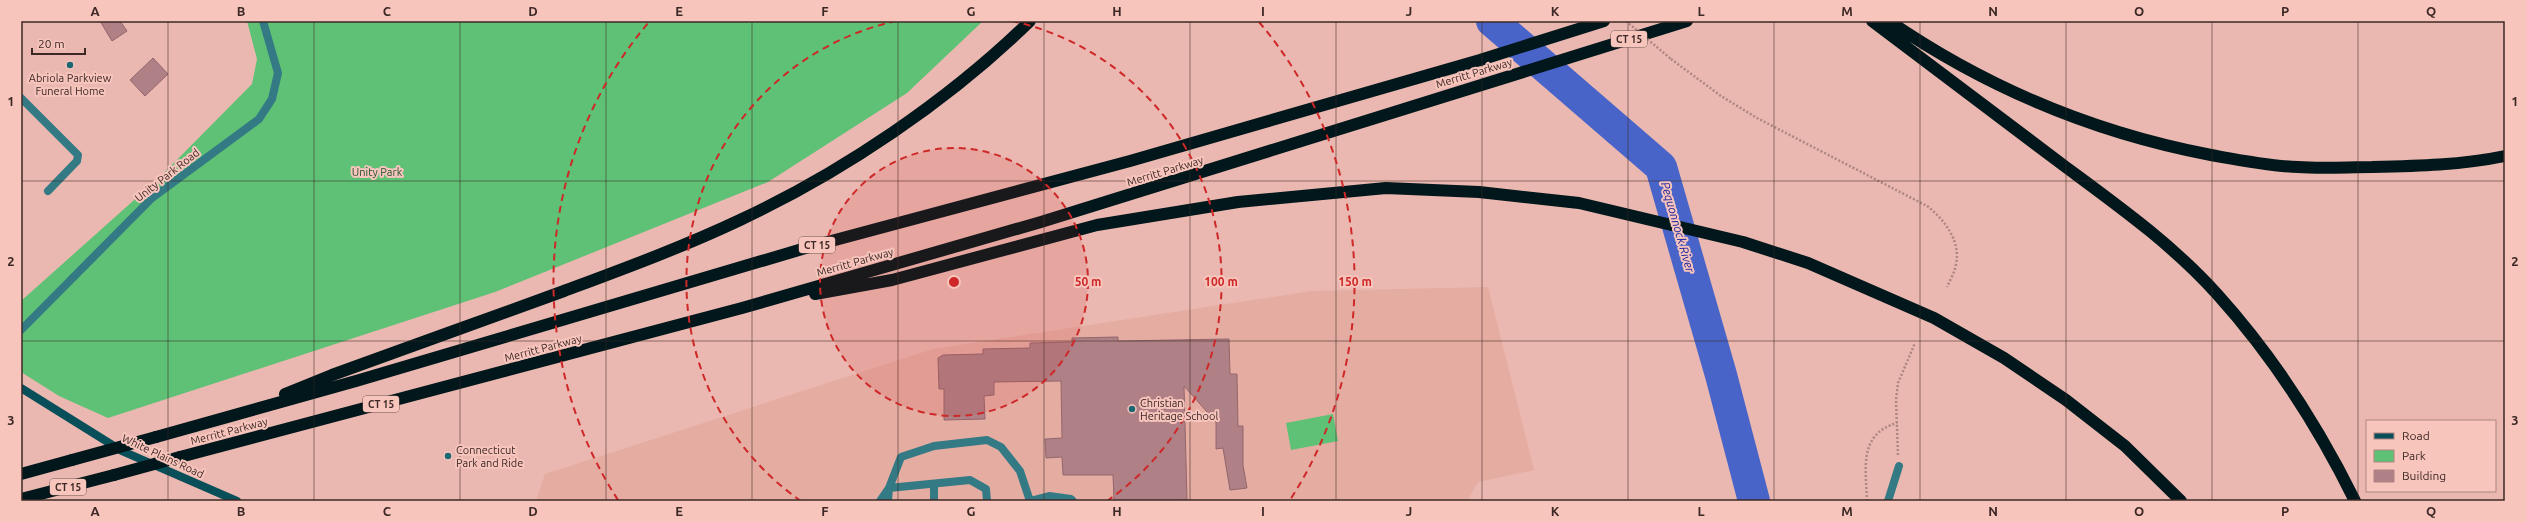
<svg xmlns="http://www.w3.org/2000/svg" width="2526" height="522" font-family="Ubuntu,sans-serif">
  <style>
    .built { fill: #e5aca2 }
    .green { fill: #5ec175 }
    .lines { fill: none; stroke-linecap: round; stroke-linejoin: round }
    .river { stroke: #4964c8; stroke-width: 32 }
    .building { fill: #af8086; stroke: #93666c }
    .path { stroke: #ad8680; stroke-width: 2.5; stroke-dasharray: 2 2; stroke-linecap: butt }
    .lane { stroke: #347a85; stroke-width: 8 }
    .street { stroke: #347a85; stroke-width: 8 }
    .secondary { stroke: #084f59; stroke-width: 8 }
    .highway { stroke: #01171b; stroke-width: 12 }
    .path-bridge { stroke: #ad8680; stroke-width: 2.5; stroke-dasharray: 2 2; stroke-linecap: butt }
    .highway-bridge { stroke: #01171b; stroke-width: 12 }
    .grid { fill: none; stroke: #3c2825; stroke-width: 1; stroke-opacity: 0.55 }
    .ring { fill: none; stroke: #ce2828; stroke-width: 2; stroke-dasharray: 7 5 }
    .poi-dot { fill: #1d6772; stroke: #f8c5bd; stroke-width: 1.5 }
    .labels { text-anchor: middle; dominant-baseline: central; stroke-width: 4; stroke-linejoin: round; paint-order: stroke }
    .shield { fill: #f8c5bd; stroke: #745753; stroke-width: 1 }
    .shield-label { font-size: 10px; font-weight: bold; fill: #3c2825 }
    .street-label { font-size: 11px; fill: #3c2825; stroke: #f8c5bd }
    .poi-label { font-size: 11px; fill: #3c2825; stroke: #f8c5bd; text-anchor: start }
    .park-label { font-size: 11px; fill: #214e2c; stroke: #f8c5bd }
    .water-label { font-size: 12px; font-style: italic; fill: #1b229c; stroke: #f8c5bd }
    .centre { fill: #ce2828; stroke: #f8c5bd; stroke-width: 2 }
    .ring-label { font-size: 12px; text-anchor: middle; font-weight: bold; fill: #ce2828; stroke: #f8c5bd; stroke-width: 4; stroke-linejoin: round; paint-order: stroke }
    .neatline { fill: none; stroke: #3c2825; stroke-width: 1.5 }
    .grid-label { font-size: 13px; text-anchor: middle; font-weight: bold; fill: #3c2825 }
  </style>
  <rect width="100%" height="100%" fill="#eab8b0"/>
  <!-- built -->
  <path class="built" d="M1488 287 1534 470 1478 482 1467 501H536L545 474 933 349 1312 291Z"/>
  <!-- green -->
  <path class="green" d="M247 21H983L907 93 768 182 495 292 108 418 59 396 21 372V301L161 176 252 84 257 59Z
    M1333 414 1338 441 1291 450 1286 423Z"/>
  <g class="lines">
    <!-- river -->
    <path class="river" d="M1492 21 1661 167 1721 375 1754 501"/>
  </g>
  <!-- building -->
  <path class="building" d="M100 21H120L127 31 112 41Z
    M153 58 168 74 145 96 130 80Z
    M1118 337V341L1229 339 1230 374H1237L1238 426H1243V465L1247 488 1230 490 1223 448 1216 449V422L1184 386 1187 500 1114 501 1113 475H1063L1062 457 1046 458 1045 439 1062 438 1061 381 994 382V395L984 396 985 419 944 420V389H939L938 358 943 355 983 354V349L1030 348V343L1072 342V338Z"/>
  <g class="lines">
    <!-- path -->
    <path class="path" d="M1671 59 1721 96 1757 118 1927 206C1944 219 1961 241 1956 264 1955 272 1950 280 1947 287
      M1898 455 1896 400 1898 383 1915 343
      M1867 501C1866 469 1858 434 1897 423"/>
    <!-- lane -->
    <path class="lane" d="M21 98 78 155 77 161 48 191
      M880 501 889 488 970 480 986 489 987 501
      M888 501 889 488 901 457 934 446 987 440 1001 447 1020 471 1030 501
      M934 501V484
      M1030 501 1049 496 1071 499 1073 501"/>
    <!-- street -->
    <path class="street" d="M21 330 152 198 259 119 272 99 278 73 263 21
      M1888 501 1899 466"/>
    <!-- secondary -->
    <path class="secondary" d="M21 388 122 451 237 501"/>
    <!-- highway -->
    <path class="highway" d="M1872 21C1936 69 2000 117 2063 165 2117 205 2172 244 2217 294 2273 356 2318 426 2355 501
      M1889 21C1987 88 2095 133 2211 155 2239 160 2269 166 2298 167 2322 169 2348 167 2372 167 2417 166 2462 165 2505 156
      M815 294 892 280 1097 225 1238 202 1386 188 1479 192 1579 203 1743 242 1808 263 1934 318 2004 358 2066 400 2125 446 2181 501
      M285 394 332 375C409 347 487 319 564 291 623 269 683 247 740 220 843 172 949 100 1030 21
      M156 437 356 381 809 247 1130 161 1480 60 1604 21
      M180 457 742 308 1041 222 1687 21
      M21 474 72 460
      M21 499 114 475"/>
    <!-- path-bridge -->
    <path class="path-bridge" d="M1626 21 1671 59"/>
    <!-- highway-bridge -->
    <path class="highway-bridge" d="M72 460 156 437
      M114 475 180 457"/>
  </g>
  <!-- grid -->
  <path class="grid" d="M168 21V501M314 21V501M460 21V501M606 21V501M752 21V501M898 21V501M1044 21V501M1190 21V501M1336 21V501M1482 21V501M1628 21V501M1774 21V501M1920 21V501M2066 21V501M2212 21V501M2358 21V501M21 181H2505M21 341H2505"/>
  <!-- distance rings -->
  <circle cx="954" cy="282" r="134" fill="#ce2828" fill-opacity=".12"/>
  <g class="ring">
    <circle cx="954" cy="282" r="134"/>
    <path d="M801 501A267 267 0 0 1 896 21M1012 21A267 267 0 0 1 1107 501"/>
    <path d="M618 500A401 401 0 0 1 649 22M1259 22A401 401 0 0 1 1290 500"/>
  </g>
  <!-- markers -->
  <g class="poi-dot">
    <circle cx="70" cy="65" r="4"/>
    <circle cx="1132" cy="409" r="4"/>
    <circle cx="448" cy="456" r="4"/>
  </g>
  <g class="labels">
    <!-- shield labels -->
    <g class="shield">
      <rect x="1611" y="31" width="36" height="16" rx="3"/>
      <rect x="799" y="237" width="36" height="16" rx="3"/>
      <rect x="363" y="396" width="36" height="16" rx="3"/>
      <rect x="50" y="479" width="36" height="16" rx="3"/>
    </g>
    <g class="shield-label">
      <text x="1629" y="39">CT 15</text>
      <text x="817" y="245">CT 15</text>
      <text x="381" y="404">CT 15</text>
      <text x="68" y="487">CT 15</text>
    </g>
    <!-- street labels -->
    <g class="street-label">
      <text transform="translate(1474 73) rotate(-17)">Merritt Parkway</text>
      <text transform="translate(1165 171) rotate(-17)">Merritt Parkway</text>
      <text transform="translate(167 175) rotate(-38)">Unity Park Road</text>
      <text transform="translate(855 262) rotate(-16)">Merritt Parkway</text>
      <text transform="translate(543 348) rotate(-15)">Merritt Parkway</text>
      <text transform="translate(229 431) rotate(-15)">Merritt Parkway</text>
      <text transform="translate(163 456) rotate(25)">White Plains Road</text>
    </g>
    <!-- poi labels -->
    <g class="poi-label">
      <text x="70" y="78" text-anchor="middle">Abriola Parkview<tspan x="70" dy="13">Funeral Home</tspan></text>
      <text x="1140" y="403">Christian<tspan x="1140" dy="13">Heritage School</tspan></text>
      <text x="456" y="450">Connecticut<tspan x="456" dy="13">Park and Ride</tspan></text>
    </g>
    <!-- park labels -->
    <g class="park-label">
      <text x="377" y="172">Unity Park</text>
    </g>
    <!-- water labels -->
    <g class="water-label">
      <text transform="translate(1678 227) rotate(74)">Pequonnock River</text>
    </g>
  </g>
  <circle cx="954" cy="282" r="6" class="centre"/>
  <g class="ring-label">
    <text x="1088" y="286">50 m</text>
    <text x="1221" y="286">100 m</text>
    <text x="1355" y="286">150 m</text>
  </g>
  <!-- border -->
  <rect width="2526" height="522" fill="none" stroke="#f8c5bd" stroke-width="44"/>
  <!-- legend -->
  <rect x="2366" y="420" width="130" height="72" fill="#f8c5bd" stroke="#ad8680"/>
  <rect x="2374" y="433" width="20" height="6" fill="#084f59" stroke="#ad8680"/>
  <text x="2402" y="440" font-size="12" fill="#3c2825">Road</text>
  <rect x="2374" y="450" width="20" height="12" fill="#5ec175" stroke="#ad8680"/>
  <text x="2402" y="460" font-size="12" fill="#3c2825">Park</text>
  <rect x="2374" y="470" width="20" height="12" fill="#af8086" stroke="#ad8680"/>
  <text x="2402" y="480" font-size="12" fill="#3c2825">Building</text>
  <!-- scale -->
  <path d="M32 48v6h53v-6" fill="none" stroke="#3c2825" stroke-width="2"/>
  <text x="38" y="48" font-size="12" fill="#3c2825" stroke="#f8c5bd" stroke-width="3" paint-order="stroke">20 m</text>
  <rect x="22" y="22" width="2482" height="478" class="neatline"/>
  <g class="grid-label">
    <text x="95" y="16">A</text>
    <text x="241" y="16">B</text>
    <text x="387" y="16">C</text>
    <text x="533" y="16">D</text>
    <text x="679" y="16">E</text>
    <text x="825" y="16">F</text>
    <text x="971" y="16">G</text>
    <text x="1117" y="16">H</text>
    <text x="1263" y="16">I</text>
    <text x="1409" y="16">J</text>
    <text x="1555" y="16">K</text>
    <text x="1701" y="16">L</text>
    <text x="1847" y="16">M</text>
    <text x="1993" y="16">N</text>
    <text x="2139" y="16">O</text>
    <text x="2285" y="16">P</text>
    <text x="2431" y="16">Q</text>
    <text x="11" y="106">1</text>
    <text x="2515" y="106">1</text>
    <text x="11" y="266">2</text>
    <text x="2515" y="266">2</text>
    <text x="11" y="425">3</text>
    <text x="2515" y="425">3</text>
    <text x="95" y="516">A</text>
    <text x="241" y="516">B</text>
    <text x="387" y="516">C</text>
    <text x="533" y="516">D</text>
    <text x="679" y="516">E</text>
    <text x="825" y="516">F</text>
    <text x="971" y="516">G</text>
    <text x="1117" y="516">H</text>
    <text x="1263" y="516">I</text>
    <text x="1409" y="516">J</text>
    <text x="1555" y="516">K</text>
    <text x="1701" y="516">L</text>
    <text x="1847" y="516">M</text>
    <text x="1993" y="516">N</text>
    <text x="2139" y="516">O</text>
    <text x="2285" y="516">P</text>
    <text x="2431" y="516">Q</text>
  </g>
</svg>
